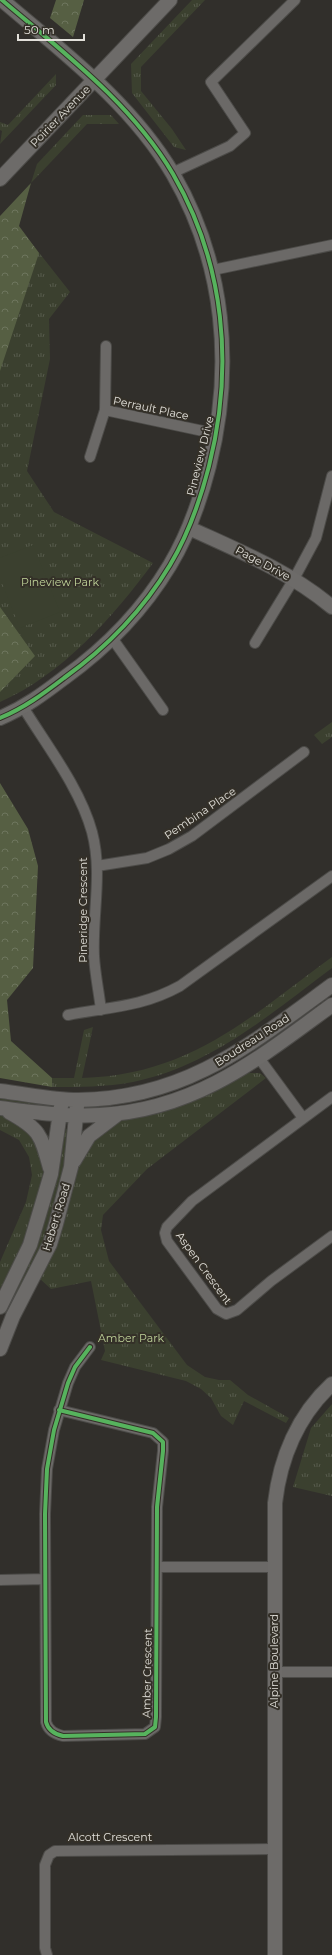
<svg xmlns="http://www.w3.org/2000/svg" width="332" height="1955" font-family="Montserrat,sans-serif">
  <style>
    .grass { fill: url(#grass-tufts) }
    .forest { fill: url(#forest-crowns) }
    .garden { fill: #3b402f }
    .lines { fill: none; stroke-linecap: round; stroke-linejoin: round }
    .street-casing { stroke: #4c4b48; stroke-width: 12 }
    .secondary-casing { stroke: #4c4b48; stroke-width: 16 }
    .street { stroke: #6b6967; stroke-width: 10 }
    .secondary { stroke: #6d6b69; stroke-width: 14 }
    .cycleway-casing { stroke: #343028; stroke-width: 6 }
    .cycleway { stroke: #56b35d; stroke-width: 4 }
    .labels { text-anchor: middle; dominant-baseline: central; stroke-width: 4; stroke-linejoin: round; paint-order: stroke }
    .street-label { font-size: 11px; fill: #e2e0da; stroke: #343028 }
    .park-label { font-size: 11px; fill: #bfd299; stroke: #343028 }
  </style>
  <defs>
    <pattern id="grass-tufts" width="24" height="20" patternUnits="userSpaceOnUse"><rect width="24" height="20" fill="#3b402f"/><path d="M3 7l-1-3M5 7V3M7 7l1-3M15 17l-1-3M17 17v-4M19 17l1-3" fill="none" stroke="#575b4d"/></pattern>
    <pattern id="forest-crowns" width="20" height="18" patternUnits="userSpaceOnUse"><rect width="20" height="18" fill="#565f43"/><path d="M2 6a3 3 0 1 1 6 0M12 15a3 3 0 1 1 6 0" fill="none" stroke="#6e765e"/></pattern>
  </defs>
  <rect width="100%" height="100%" fill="#312f2b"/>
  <!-- grass -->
  <path class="grass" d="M192 0H205L141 67V91L172 129 186 150 174 147 132 93 131 64Z
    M56 74V85L0 144 2 131 0 130V122L8 125Z
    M83 115H111L119 124H87L31 183 37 164Z
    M18 226 70 292 49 319 50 359 27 471 54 512 153 563C114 616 62 675 0 702V267Z
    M332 722V737L322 744 314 735Z
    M332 957V968C270 1014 211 1066 133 1082 106 1087 79 1087 52 1087V1078H74L84 1030 93 1027 82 1078C190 1075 250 1017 332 957Z
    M249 1073H260L266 1078 147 1169 103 1215 101 1230 109 1261 187 1365 205 1377 219 1380H230L248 1395 289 1418 286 1423 244 1401 233 1425 221 1416 211 1398 201 1389 186 1381 101 1360 105 1351 91 1281 51 1289 39 1278 78 1164 90 1142 120 1120 140 1115Z
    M0 1097 44 1103 51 1107 0 1103Z
    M0 1115 5 1116 33 1135 45 1171 29 1234 5 1283 0 1288V1262L26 1202 32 1175 29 1157 19 1140 0 1130Z
    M66 1129 69 1130C62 1185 51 1233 24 1282 20 1290 17 1300 8 1304 26 1268 43 1232 53 1193 58 1172 59 1149 66 1129Z
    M332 1404V1496L293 1487 311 1428Z"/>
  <!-- forest -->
  <path class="forest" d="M56 0H84L73 37 50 18Z
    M31 183 19 226 39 253 0 371V216Z
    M0 607 35 656 0 692Z
    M0 783 28 829 38 866 33 968 7 1000 11 1041 52 1078V1087L0 1078Z"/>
  <!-- garden -->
  <path class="garden" d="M33 545 60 612 20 628 0 578V558Z"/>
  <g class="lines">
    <defs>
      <path id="street" d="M172 173 230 146 245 133 211 82 295 0
        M213 270 332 245
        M105 410 217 434
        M90 457 105 410 106 346
        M112 638 163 710
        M255 643 294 579 316 538 332 476
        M23 707C47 746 80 788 92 832 103 873 92 915 94 956 95 974 99 992 101 1010
        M97 866 147 858 169 849 192 836 304 752
        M68 1015C109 1007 142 1007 180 986L332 876
        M259 1058 303 1118
        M332 1097 192 1201 167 1227 165 1233 167 1241 217 1309 226 1314 237 1310 271 1281 332 1236
        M59 1410 153 1433 163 1442V1451L157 1507 156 1717 155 1727 145 1734 63 1736C54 1734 48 1730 46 1722L45 1514 47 1469 54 1430 68 1383 75 1367 90 1347
        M157 1567H274
        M0 1580 45 1579
        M275 1672H332
        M47 1955 45 1948V1865L49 1855 55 1851 274 1849"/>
      <path id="secondary" d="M0 179 170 0
        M189 528C239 551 289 571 332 607
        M0 718C24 708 43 694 64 678 106 648 143 610 170 565 188 535 200 501 209 466 234 367 225 264 173 174 131 103 64 53 2 0
        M0 1091C26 1094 52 1100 78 1100 185 1099 250 1045 332 985
        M0 1108C33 1112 67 1117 100 1115 196 1110 258 1059 332 1005
        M9 1112C40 1129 41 1135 50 1168
        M74 1161 89 1136 118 1114
        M0 1307 30 1245 51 1174 61 1106
        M0 1349 13 1316 50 1244 56 1224 71 1167 77 1106
        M275 1955V1503C280 1458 298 1415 332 1384"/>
    </defs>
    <!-- street casing -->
    <use href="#street" class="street-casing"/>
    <!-- secondary casing -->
    <use href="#secondary" class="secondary-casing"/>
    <!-- street -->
    <use href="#street" class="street"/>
    <!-- secondary -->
    <use href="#secondary" class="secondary"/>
    <defs>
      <path id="cycleway" d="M0 718C24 708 43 694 64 678 106 648 143 610 170 565 188 535 200 501 209 466 234 367 225 264 173 174 131 103 64 53 2 0
        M59 1410 153 1433 163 1442V1451L157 1507 156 1717 155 1727 145 1734 63 1736C54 1734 48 1730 46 1722L45 1514 47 1469 54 1430 68 1383 75 1367 90 1347"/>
    </defs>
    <!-- cycleway casing -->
    <use href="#cycleway" class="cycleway-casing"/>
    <!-- cycleway -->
    <use href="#cycleway" class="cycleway"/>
  </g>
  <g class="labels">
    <!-- street labels -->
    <g class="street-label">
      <text transform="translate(60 116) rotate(-46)">Poirier Avenue</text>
      <text transform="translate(151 408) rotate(12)">Perrault Place</text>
      <text transform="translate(200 456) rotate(-76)">Pineview Drive</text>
      <text transform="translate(263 563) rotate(28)">Page Drive</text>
      <text transform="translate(200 813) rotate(-34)">Pembina Place</text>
      <text transform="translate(83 910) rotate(-90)">Pineridge Crescent</text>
      <text transform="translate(252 1040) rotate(-33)">Boudreau Road</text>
      <text transform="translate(56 1217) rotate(-73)">Hebert Road</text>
      <text transform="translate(204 1268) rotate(54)">Aspen Crescent</text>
      <text transform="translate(274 1661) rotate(-90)">Alpine Boulevard</text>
      <text transform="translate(147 1673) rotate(-89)">Amber Crescent</text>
      <text x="110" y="1837">Alcott Crescent</text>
    </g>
    <!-- park labels -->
    <g class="park-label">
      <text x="60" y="582">Pineview Park</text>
      <text x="131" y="1338">Amber Park</text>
    </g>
  </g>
  <!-- scale -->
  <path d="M18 34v6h66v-6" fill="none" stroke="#e2e0da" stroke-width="2"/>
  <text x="24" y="34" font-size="12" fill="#e2e0da" stroke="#343028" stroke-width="3" paint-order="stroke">50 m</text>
</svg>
